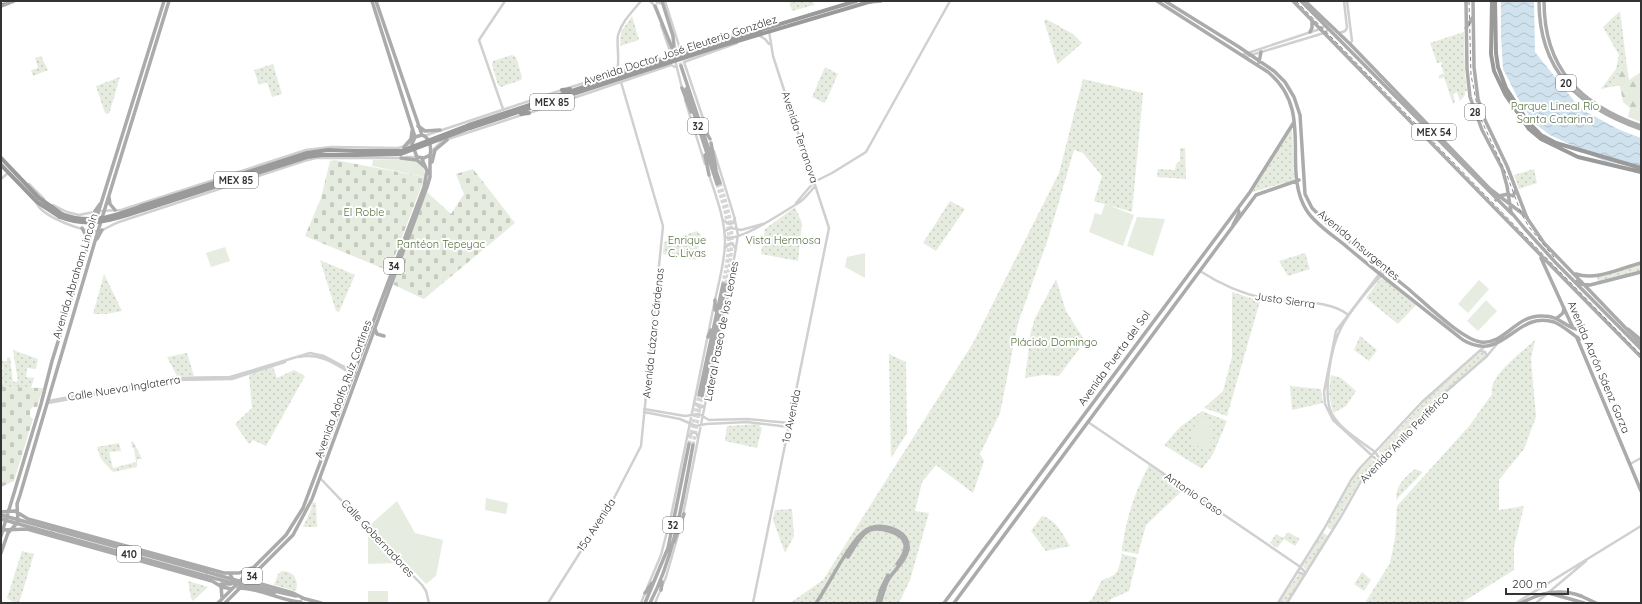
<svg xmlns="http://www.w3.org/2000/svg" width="1642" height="604" font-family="Quicksand,sans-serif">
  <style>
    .grass { fill: url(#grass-dots) }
    .forest { fill: url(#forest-firs) }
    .cemetery { fill: url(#cemetery-stones) }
    .pitch { fill: #e6ecdf }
    .water { fill: url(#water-waves) }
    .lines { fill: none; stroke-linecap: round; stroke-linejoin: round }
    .major-tunnel { stroke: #d6d6d6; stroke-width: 3.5; stroke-dasharray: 3.5 2; stroke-linecap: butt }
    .minor { stroke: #d0d0d0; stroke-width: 2.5 }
    .major { stroke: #ababab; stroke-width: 3.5 }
    .highway { stroke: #9a9a9a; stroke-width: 4 }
    .rail { stroke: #888; stroke-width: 1; stroke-dasharray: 4 3; stroke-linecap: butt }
    .major-bridge { stroke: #ababab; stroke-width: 3.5 }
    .highway-bridge { stroke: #9a9a9a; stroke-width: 4 }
    .labels { text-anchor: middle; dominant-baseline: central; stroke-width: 4; stroke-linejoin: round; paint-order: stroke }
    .shield { fill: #fff; stroke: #707070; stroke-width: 1 }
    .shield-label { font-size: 10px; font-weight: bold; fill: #333 }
    .street-label { font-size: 11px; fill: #333; stroke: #fff }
    .park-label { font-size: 11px; fill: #56703f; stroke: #fff }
  </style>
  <defs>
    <pattern id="grass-dots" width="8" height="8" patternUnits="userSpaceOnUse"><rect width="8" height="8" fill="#e6ecdf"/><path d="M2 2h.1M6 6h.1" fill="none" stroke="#c6cbc0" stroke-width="1.8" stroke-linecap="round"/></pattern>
    <pattern id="forest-firs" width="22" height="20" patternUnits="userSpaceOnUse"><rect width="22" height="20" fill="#e6ecdf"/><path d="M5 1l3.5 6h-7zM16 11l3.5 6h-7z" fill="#c6cbc0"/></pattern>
    <pattern id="cemetery-stones" width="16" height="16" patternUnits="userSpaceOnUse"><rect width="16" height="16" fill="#e6ecdf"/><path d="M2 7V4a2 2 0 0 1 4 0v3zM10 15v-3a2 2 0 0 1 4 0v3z" fill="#c6cbc0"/></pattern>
    <pattern id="water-waves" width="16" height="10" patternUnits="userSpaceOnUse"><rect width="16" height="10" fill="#cfe2ee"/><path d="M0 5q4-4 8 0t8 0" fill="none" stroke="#b2c2cd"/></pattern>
  </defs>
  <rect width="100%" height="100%" fill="#fff"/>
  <!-- grass -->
  <path class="grass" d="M789 1H813L814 5 792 11Z
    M1620 11 1626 59 1618 75 1613 80 1615 86 1601 89 1616 69 1619 55 1603 27Z
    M632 16 639 40 620 46 621 32Z
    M1046 19 1073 34 1082 43 1058 64 1057 63 1044 21Z
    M1464 32 1465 74 1467 91H1465V95L1460 101 1457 92 1453 94 1455 101 1453 104 1444 77 1439 79V75L1444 74 1441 65 1442 64 1441 62 1437 63 1430 43Z
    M512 55 516 57 522 77 521 80 501 87 498 85 492 65 493 61Z
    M41 56 48 70 33 76 31 70 38 68 35 58Z
    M273 64 282 94 272 97 267 82 259 85 254 70Z
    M825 67 838 74 825 103 812 97Z
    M120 77 109 114 105 113 96 86Z
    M1083 79 1143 93 1132 212 1094 201 1102 176 1083 153 1074 150 1048 239 1018 323 1000 413 980 454 984 461 973 493 936 465 922 482 915 511 929 513 910 580 899 603H790L823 580 973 343 1059 173Z
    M1292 127 1294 180 1253 192V191Z
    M1180 148H1185L1186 179 1157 177 1158 169 1175 170 1176 164 1180 161Z
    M1534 169 1537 183 1519 189 1514 175Z
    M950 201 965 209 936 251 923 243Z
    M795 207 802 223 798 261 761 254 765 229Z
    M697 231 701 235 696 260 663 254 664 242Z
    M1305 253 1310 269 1288 276 1279 261Z
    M320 260 355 275 339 312 336 311Z
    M1641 264V271L1598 282 1597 276Z
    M104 274 122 311 106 314H93Z
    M1056 279 1066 311 1085 341 1059 376 1043 375 1025 378 1031 331 1035 318Z
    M1380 279H1383L1416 305 1398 324 1366 298Z
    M1232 292 1260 301 1227 416 1204 408 1223 391 1232 357Z
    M1360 336 1377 350 1369 361 1354 350Z
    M1535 340 1531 359 1536 417 1524 449 1499 480V510L1524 506 1514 547V570L1461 603H1365L1390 563 1395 538 1397 506 1470 425 1492 394C1488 376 1523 351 1535 340Z
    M13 350 38 359 36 369 27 368 26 377 34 378 31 388 1 387V371L3 369 1 361H7V358L10 357 13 382 18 381Z
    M187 353 194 376H177L167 357Z
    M1479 353H1484L1486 356 1435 400 1383 454H1379V450L1427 399Z
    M889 354 906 362 907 433 891 458Z
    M273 367 277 378 294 370 305 376 266 446 253 440 249 444 235 424 252 408 249 375Z
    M1331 375 1341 378 1356 391 1346 406 1333 413 1329 393Z
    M1290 386 1321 389 1323 403 1292 410Z
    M1202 411 1227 421 1213 454 1202 469 1164 445 1180 427Z
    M758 424 762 428 757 448 725 441 727 426Z
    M133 441 142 459H137V467L113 472 101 459 97 447 119 443 121 451 109 452 113 468 136 462 134 448H132L131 442Z
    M1371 458 1376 463 1362 477 1332 529H1329L1327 526 1354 477Z
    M1149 465 1184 489 1146 525 1138 554 1122 551V549C1126 518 1135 492 1149 465Z
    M1415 469 1423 472 1396 500C1396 485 1404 478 1415 469Z
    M312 502 316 503 317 527H303L311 510Z
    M792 509 794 536 785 553 773 520 775 510Z
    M1042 516C1057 520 1062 534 1070 546L1046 551 1031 531Z
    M1288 532 1300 539 1295 546 1284 539 1277 548 1270 543 1276 534 1283 538Z
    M1323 533 1328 536 1307 569H1305L1303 566Z
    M22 551 34 554 19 603H14L7 598Z
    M1122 554 1137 558 1129 591 1111 599 1109 603H1088L1092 599 1102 580C1120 575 1118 570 1122 554Z
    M282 571C294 571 299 580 296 591L274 585 278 574Z
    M1362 572 1371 580 1364 591 1354 584Z
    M1299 573 1304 576 1286 603H1279Z
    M188 581 208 587 193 601 191 598Z"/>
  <!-- forest -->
  <path class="forest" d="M1626 59 1629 80 1641 72V122L1628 117 1630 108 1623 102 1620 86H1615L1613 80 1618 75Z"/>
  <!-- cemetery -->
  <path class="cemetery" d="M335 160 425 177 389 271 305 236 321 198 330 161Z
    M473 169 515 223 424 299 392 284 427 192 451 214 464 194 456 174Z
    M1 387 43 388 37 407H33L30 410V416L33 419 14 481 1 487Z"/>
  <!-- pitch -->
  <path class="pitch" d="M415 159C423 164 425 168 425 177L372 166 373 160Z
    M1105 204 1134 215 1123 246 1089 232 1095 213 1101 215Z
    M1137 217 1165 219 1153 256 1127 246Z
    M225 247 230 261 211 267 206 253Z
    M865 253V278L845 267 847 257Z
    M1479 280 1489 289 1468 313 1458 304Z
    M1486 300 1497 311 1478 331 1467 321Z
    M1201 417 1213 421 1209 429 1215 434 1206 450 1202 449 1191 441 1193 429Z
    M486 498 508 503 506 514 485 510Z
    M397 501 415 533 443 540 436 576 426 584 370 525Z
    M368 532 396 563 368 564Z
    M368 591H388V603H368Z"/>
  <!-- water -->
  <path class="water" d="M1501 1H1534L1535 52 1575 102 1586 112 1620 130 1641 138V168L1604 161 1550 135 1534 123 1520 102 1503 69 1501 36Z"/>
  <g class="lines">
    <!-- major-tunnel -->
    <path class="major-tunnel" d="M657 1 659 6
      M660 1 662 6
      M675 47 681 66
      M720 183C734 227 735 239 726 285
      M717 184C731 227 732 240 723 284
      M689 444 699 395
      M693 445 702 396"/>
    <!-- minor -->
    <path class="minor" d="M650 1 655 6
      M665 1 681 52
      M1347 1 1352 41 1350 44
      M1339 33 1345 31 1347 28 1344 1
      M758 35 765 39 769 44
      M676 55 681 52 744 31 751 32
      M1242 55 1320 29 1326 25
      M1245 57 1324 33 1329 29
      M675 60 682 88
      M616 72C621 66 616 44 618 35 622 21 633 11 641 1
      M568 88 669 56 670 51 661 25
      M685 100 705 164
      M503 109 479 40 505 1
      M529 113 671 65 675 67
      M708 133 684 62 737 43
      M424 136 562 90
      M714 151 734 216 738 235 727 301
      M431 152 442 141 522 115
      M406 157H417
      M709 175C716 196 725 219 725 242 725 261 719 281 715 300
      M1 179 8 173
      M29 184 44 199
      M37 203C40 216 87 234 100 231 106 229 113 224 119 222L304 161 316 158H401
      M796 203 814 182 832 173 866 152 950 1
      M53 205 67 212 79 215 99 211 121 210 306 150 331 147 398 148 406 146 412 142
      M723 220 729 224 733 223 735 218
      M725 231 731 228 741 230 763 224
      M725 237C739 243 786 210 800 202 805 198 811 191 815 186
      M725 248 729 244 732 243 736 249
      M1200 271C1220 284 1240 293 1263 298 1289 304 1326 298 1347 314
      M720 332 725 308
      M1480 351 1485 352 1487 356
      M299 357C322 352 338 366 357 377
      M48 401 173 378 230 377 310 353 324 356 358 374
      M694 402 700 408 705 405
      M48 403 176 380 232 379 285 362
      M644 409 685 416 699 414 709 420 747 419 790 423
      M644 412 680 419 696 426 706 424 747 422 789 427
      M1088 422 1299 566 1306 573
      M688 436 694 432 697 434 698 439
      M1380 459 1375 452C1361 441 1341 430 1332 414 1322 395 1331 347 1341 328 1349 312 1372 284 1386 271
      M1378 461 1333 420 1325 404 1324 392 1336 331 1383 269
      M1630 464 1641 458
      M320 478 422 585 426 591 429 603
      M683 515 718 339
      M1298 572 1305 575
      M647 588 661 555 671 516 714 305
      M548 603 612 502 641 446 663 226 621 82
      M641 603 645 593
      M655 603 666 577 681 525
      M753 603 829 228 773 56 769 31
      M1278 603 1324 529 1351 480 1360 468 1422 402 1484 347
      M1287 603 1342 515 1364 476 1433 403 1487 356 1497 344
      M1516 603 1641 526
      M1536 603 1586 561"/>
    <!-- major -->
    <path class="major" d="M372 1 415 137
      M376 1 422 135
      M662 1 673 36 674 46
      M1157 1 1268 72C1316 111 1280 169 1307 211 1316 225 1334 236 1347 247 1385 279 1424 309 1463 340 1504 364 1515 310 1554 322 1564 326 1571 334 1580 339
      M1165 1 1239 47 1274 71 1285 82 1294 97 1300 115 1305 194 1312 208 1328 224C1354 245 1380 266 1406 287 1422 300 1462 340 1481 342 1505 345 1516 314 1543 316 1559 316 1564 326 1576 329
      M1293 1C1409 120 1524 239 1641 357
      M1301 1 1512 214
      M1305 1 1350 44 1490 189 1527 217
      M1466 1 1467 69 1470 97 1482 130 1502 168 1507 186 1511 212 1525 229 1556 263 1641 349
      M1473 1 1474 67 1478 99 1485 120 1507 166 1527 218 1544 243 1641 344
      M1539 1C1539 71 1578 107 1641 129
      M1544 1C1544 69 1580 104 1641 126
      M870 2 881 1
      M1 6 14 1
      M655 6 672 48
      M1466 28 1473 17
      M1310 32 1312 28V21
      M1259 62 1261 52
      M681 66 720 183
      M682 88 691 112
      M686 89 717 184
      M702 125 710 139
      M418 126 425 131 440 130
      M422 135C429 137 432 147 430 155L424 158 417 157 412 144 415 137Z
      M711 143 716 169
      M404 147 411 139 412 131
      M705 155 709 175
      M401 158 417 160 425 167
      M432 162 435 150 447 140
      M109 197 110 204 115 210
      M1496 200 1499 196 1508 194 1513 196 1516 190
      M95 211 100 204
      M1233 225 1239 213 1238 208
      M82 228 89 241
      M97 239 102 230
      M1541 258 1573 328
      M1576 274C1596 281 1621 268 1641 263
      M1577 281 1581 284 1590 285 1641 272
      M715 300V310
      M722 313 727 300
      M1557 318 1563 313 1564 308
      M375 329 377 334 384 336
      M1628 329 1641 340
      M708 337 711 330
      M1577 338 1641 491
      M718 339 720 320
      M699 395 723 284
      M702 396 726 285
      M1 512 15 511 28 519 224 573H239L251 568
      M52 529 207 572
      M3 530 27 529 212 581 222 587 232 589
      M51 533 206 576
      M1 536 41 404 52 361 164 1
      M674 542 684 514
      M1 553 8 533 18 522 17 504 20 495 98 231 169 1
      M848 557C854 548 860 535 870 530 876 528 883 529 889 531 909 537 909 549 897 564
      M252 577 254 582 293 593 303 598
      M221 584H231L233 580 230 574
      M221 586 222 598
      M238 588C258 587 281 601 301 602
      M661 590 662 582
      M274 591 296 596
      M645 593 652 583
      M1549 593 1584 603
      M1581 596 1596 603
      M302 598 321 603
      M218 603 286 535 303 508 424 187 427 171 422 159
      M225 603 293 535 312 499 427 187 430 177V155
      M645 603 668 548 689 444
      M650 603C675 555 683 498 693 445
      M816 603C829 585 850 540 866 530 876 524 889 526 898 531 905 535 909 541 908 549 906 561 894 570 888 580 884 587 883 595 880 603
      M877 603 881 589 888 575
      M944 603 1250 192 1294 122
      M954 603 1256 195 1299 180"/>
    <!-- highway -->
    <path class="highway" d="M1492 1 1491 54 1494 71 1505 94 1529 129 1541 139 1578 157 1641 172
      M1495 1 1496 53 1498 67 1506 88 1528 122 1541 135 1556 143 1641 168
      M711 45 856 1
      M714 48 872 1
      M562 90 570 89
      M521 114 529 113
      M469 125 632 71
      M470 128 634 74
      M1 158 39 198 62 214
      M1 165 37 202 60 217
      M142 206 307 153 328 150 356 151
      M143 210 307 157 322 155H356"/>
    <!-- rail -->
    <path class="rail" d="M1296 1 1641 355
      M1469 1 1471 75 1479 115 1508 178 1521 213 1529 227 1554 257
      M1 4 10 1"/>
    <!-- major-bridge -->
    <path class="major-bridge" d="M1 515 52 529
      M1 519 51 533
      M207 572 274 591
      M206 576 274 594
      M1521 603C1541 592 1560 588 1581 596"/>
    <!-- highway-bridge -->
    <path class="highway-bridge" d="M632 71 711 45
      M634 74 714 48
      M356 151H401L469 125
      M356 155 401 154 470 128
      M62 214C91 225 114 216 142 206
      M60 217C90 229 115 219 143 210"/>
  </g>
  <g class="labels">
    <!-- shield labels -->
    <g class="shield">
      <rect x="1556" y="75" width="20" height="16" rx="3"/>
      <rect x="530" y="94" width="44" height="16" rx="3"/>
      <rect x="1465" y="104" width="20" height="16" rx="3"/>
      <rect x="688" y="118" width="20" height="16" rx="3"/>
      <rect x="1412" y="124" width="44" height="16" rx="3"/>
      <rect x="214" y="172" width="44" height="16" rx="3"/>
      <rect x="384" y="258" width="20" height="16" rx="3"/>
      <rect x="663" y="517" width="20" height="16" rx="3"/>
      <rect x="117" y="546" width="24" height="16" rx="3"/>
      <rect x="242" y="568" width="20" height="16" rx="3"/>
    </g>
    <g class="shield-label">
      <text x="1566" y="83">20</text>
      <text x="552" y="102">MEX 85</text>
      <text x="1475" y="112">28</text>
      <text x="698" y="126">32</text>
      <text x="1434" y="132">MEX 54</text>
      <text x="236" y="180">MEX 85</text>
      <text x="394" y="266">34</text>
      <text x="673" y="525">32</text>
      <text x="129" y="554">410</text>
      <text x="252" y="576">34</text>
    </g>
    <!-- street labels -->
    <g class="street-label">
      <text transform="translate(680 50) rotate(-18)">Avenida Doctor José Eleuterio González</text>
      <text transform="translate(800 137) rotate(72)">Avenida Terranova</text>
      <text transform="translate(1359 245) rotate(40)">Avenida Insurgentes</text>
      <text transform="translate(75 276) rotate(-73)">Avenida Abraham Lincoln</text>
      <text transform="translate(1285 300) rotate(8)">Justo Sierra</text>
      <text transform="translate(721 331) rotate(-79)">Lateral Paseo de los Leones</text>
      <text transform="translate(653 333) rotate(-84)">Avenida Lázaro Cárdenas</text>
      <text transform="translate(1114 358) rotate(-54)">Avenida Puerta del Sol</text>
      <text transform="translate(1599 367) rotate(67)">Avenida Aarón Sáenz Garza</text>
      <text transform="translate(124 388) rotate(-9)">Calle Nueva Inglaterra</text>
      <text transform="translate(343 389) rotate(-70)">Avenida Adolfo Ruíz Cortines</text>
      <text transform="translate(791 416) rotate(-78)">1a Avenida</text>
      <text transform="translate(1404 437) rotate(-46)">Avenida Anillo Periférico</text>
      <text transform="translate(1194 494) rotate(34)">Antonio Caso</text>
      <text transform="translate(596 525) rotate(-57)">15a Avenida</text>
      <text transform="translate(378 538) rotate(47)">Calle Gobernadores</text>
    </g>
    <!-- park labels -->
    <g class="park-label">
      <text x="1555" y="106">Parque Lineal Río<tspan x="1555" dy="13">Santa Catarina</tspan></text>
      <text x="364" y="212">El Roble</text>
      <text x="687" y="240">Enrique<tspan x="687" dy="13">C. Livas</tspan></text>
      <text x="783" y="240">Vista Hermosa</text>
      <text x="441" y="244">Pantéon Tepeyac</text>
      <text x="1054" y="342">Plácido Domingo</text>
    </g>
  </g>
  <!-- border -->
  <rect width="1642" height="604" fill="none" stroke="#333333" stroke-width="4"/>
  <!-- scale -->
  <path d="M1506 588v6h62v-6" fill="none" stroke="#333333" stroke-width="2"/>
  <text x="1512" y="588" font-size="12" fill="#333333" stroke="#ffffff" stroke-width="3" paint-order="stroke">200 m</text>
</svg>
